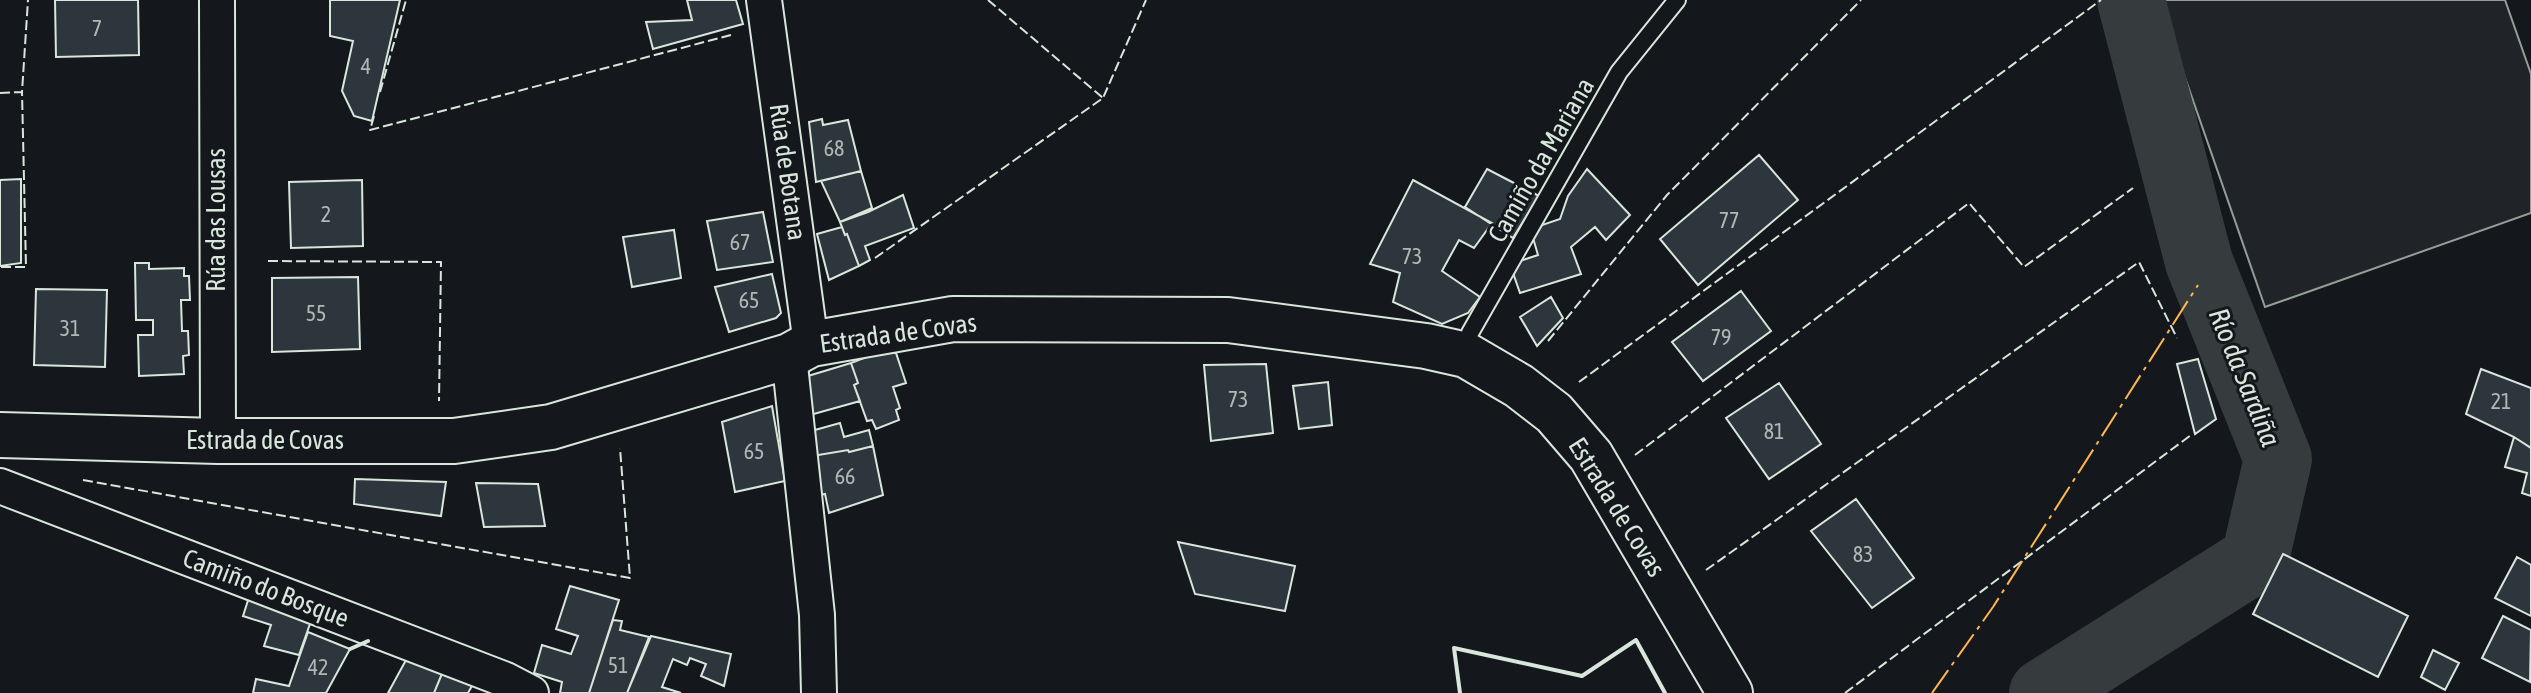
<svg xmlns="http://www.w3.org/2000/svg" width="2531" height="693" font-family="'Asap Condensed',sans-serif">
  <style>
    .green { fill: #202428; stroke: #939e99; stroke-width: 2 }
    .lines { fill: none; stroke-linecap: round; stroke-linejoin: round }
    .river { stroke: #363b3e; stroke-width: 68 }
    .building { fill: #2c363c; stroke: #d8e6dc; stroke-width: 2 }
    .service-casing { stroke: #d8e6dc; stroke-width: 20 }
    .minor-casing { stroke: #d8e6dc; stroke-width: 38 }
    .secondary-casing { stroke: #d8e6dc; stroke-width: 48 }
    .service { stroke: #14181c; stroke-width: 16 }
    .minor { stroke: #14181c; stroke-width: 34 }
    .secondary { stroke: #14181c; stroke-width: 44 }
    .fence { stroke: #d8e6dc; stroke-width: 2; stroke-dasharray: 10 4; stroke-linecap: butt }
    .wall { stroke: #d8e6dc; stroke-width: 4 }
    .power { stroke: #ffb74d; stroke-width: 2; stroke-dasharray: 28 6 4 6; stroke-linecap: butt }
    .labels { text-anchor: middle; dominant-baseline: central; stroke-width: 6; stroke-linejoin: round; paint-order: stroke }
    .number-label { font-size: 22px; fill: #adbab4 }
    .street-label { font-size: 26px; fill: #d8e6dc; stroke: #14181c }
    .water-label { font-size: 28px; font-style: italic; fill: #d8e6dc; stroke: #14181c }
  </style>
  <rect width="100%" height="100%" fill="#14181c"/>
  <!-- green -->
  <path class="green" d="M2158 0H2505L2531 74V213L2265 307Z"/>
  <g class="lines">
    <!-- river -->
    <path class="river" d="M2043 693 2255 559 2278 459 2199 262 2131 0"/>
  </g>
  <!-- building -->
  <path class="building" d="M55 0H138L139 55 56 57Z
    M330 0H400L372 121 354 116 342 91 353 41 330 36Z
    M687 0H736L743 24 653 49 646 22 692 20Z
    M822 119 823 125 848 120 861 171 816 182 809 122Z
    M1759 155 1798 200 1698 285 1660 239Z
    M1487 169 1539 196 1513 238 1465 207Z
    M1587 169 1630 215 1606 240 1595 227 1571 247 1581 274 1520 293 1512 270 1517 262 1538 255 1533 238 1542 225 1560 219 1568 196Z
    M861 171 872 208 840 222 821 181Z
    M21 179V263L0 266V180Z
    M362 180 363 246 291 248 289 182Z
    M1413 180 1492 223 1474 248 1459 240 1442 271 1480 297 1468 313 1442 324 1393 302 1400 273 1370 264Z
    M903 195 914 228 865 246 870 260 859 266 847 234 845 235 840 222 868 212Z
    M763 212 773 262 717 270 707 221Z
    M842 227 845 235 847 234 859 266 829 280 817 234Z
    M674 230 681 278 632 287 623 237Z
    M135 263H149V269L184 268V276H189L190 300H181L182 331H188L189 355 183 356 184 374 139 376 138 335H153V320H136Z
    M772 274 781 313 776 318 729 332 715 287Z
    M358 277 360 349 272 352V278Z
    M36 289 107 290 105 367 34 365Z
    M1741 291 1771 331 1703 381 1672 342Z
    M1551 297 1563 318 1537 346 1520 317Z
    M879 352 896 353 906 383 893 387 900 408 896 410 899 420 876 429 872 420 867 421 854 385 858 383 851 363Z
    M2198 359 2216 419 2195 434 2177 364Z
    M851 363 858 383 854 385 860 401 803 417 798 379Z
    M1266 364 1273 433 1211 441 1204 365Z
    M2481 369 2531 388V448L2514 437 2466 414Z
    M1328 382 1332 425 1299 429 1293 386Z
    M1779 383 1821 444 1769 479 1726 418Z
    M772 406 785 481 735 492 722 422Z
    M840 423 844 437 869 430 873 446 849 452 848 450 806 457 804 433Z
    M2514 437 2531 448V496L2522 493 2527 473 2505 467Z
    M873 446 883 495 829 513 825 494 815 496 806 457 848 450 849 452Z
    M355 479 446 482 441 516 354 504Z
    M476 483 538 484 545 526 484 527Z
    M1856 499 1914 578 1872 608 1811 531Z
    M1178 542 1295 566 1285 611 1195 594Z
    M2283 554 2408 616 2378 677 2253 614Z
    M2517 557 2531 565V616L2495 598Z
    M570 586 619 600 589 693H560L562 682 534 673 542 645 571 654 578 636 556 629Z
    M252 588 311 621 299 655 264 646 271 625 243 616Z
    M2503 616 2531 630 2530 682 2482 658Z
    M613 620 622 621 620 630 649 637 627 693H589Z
    M308 632 350 649 326 693H253L256 679 289 686Z
    M651 636 731 654 724 686 701 676 706 664 690 658 687 665 673 659 662 687 681 693H627Z
    M412 649 446 664 434 693H388Z
    M2433 650 2459 663 2445 690 2421 677Z
    M446 664 477 677 468 693H434Z"/>
  <g class="lines">
    <defs>
      <path id="service" d="M1466 353 1470 333 1619 72 1677 0"/>
      <path id="minor" d="M217 0 218 441
        M764 0 811 344
        M789 356 817 615 819 693
        M0 486 506 680 531 693"/>
      <path id="secondary" d="M0 435 218 441H454L551 427 789 356 811 344 953 319 1228 320 1426 346 1466 355 1519 386 1554 413 1591 456 1730 693"/>
    </defs>
    <!-- service casing -->
    <use href="#service" class="service-casing"/>
    <!-- minor casing -->
    <use href="#minor" class="minor-casing"/>
    <!-- secondary casing -->
    <use href="#secondary" class="secondary-casing"/>
    <!-- service -->
    <use href="#service" class="service"/>
    <!-- minor -->
    <use href="#minor" class="minor"/>
    <!-- secondary -->
    <use href="#secondary" class="secondary"/>
    <!-- fence -->
    <path class="fence" d="M988 0 1103 98
      M380 92 406 0
      M0 93 22 92 28 0
      M374 116 370 130 731 35
      M875 258 1103 98 1146 0
      M268 261 441 262 439 401
      M1 267H26L22 92
      M1548 341 1667 195 1861 0
      M1579 382 2101 0
      M1635 455 1969 203 2024 267 2133 188
      M83 480 630 578 620 448
      M1706 570 2139 262 2177 338
      M1845 693 2191 435"/>
    <!-- wall -->
    <path class="wall" d="M350 649 368 641
      M1460 693 1454 648 1582 676 1636 640 1665 693"/>
    <!-- power -->
    <path class="power" d="M1932 693 1993 607 2198 285"/>
  </g>
  <g class="labels">
    <!-- number labels -->
    <g class="number-label">
      <text x="97" y="28">7</text>
      <text x="366" y="66">4</text>
      <text x="834" y="148">68</text>
      <text x="326" y="214">2</text>
      <text x="1729" y="220">77</text>
      <text x="740" y="242">67</text>
      <text x="1412" y="256">73</text>
      <text x="749" y="300">65</text>
      <text x="316" y="313">55</text>
      <text x="70" y="328">31</text>
      <text x="1721" y="337">79</text>
      <text x="1238" y="399">73</text>
      <text x="2501" y="401">21</text>
      <text x="1774" y="431">81</text>
      <text x="754" y="451">65</text>
      <text x="845" y="476">66</text>
      <text x="1863" y="554">83</text>
      <text x="618" y="665">51</text>
      <text x="318" y="667">42</text>
    </g>
    <!-- street labels -->
    <g class="street-label">
      <text transform="translate(1541 160) rotate(-60)">Camiño da Mariana</text>
      <text transform="translate(788 172) rotate(82)">Rúa de Botana</text>
      <text transform="translate(216 220) rotate(-90)">Rúa das Lousas</text>
      <text transform="translate(898 333) rotate(-8)">Estrada de Covas</text>
      <text x="265" y="440">Estrada de Covas</text>
      <text transform="translate(1617 507) rotate(58)">Estrada de Covas</text>
      <text transform="translate(266 588) rotate(21)">Camiño do Bosque</text>
    </g>
    <!-- water labels -->
    <g class="water-label">
      <text transform="translate(2245 377) rotate(68)">Río da Sardiña</text>
    </g>
  </g>
</svg>
